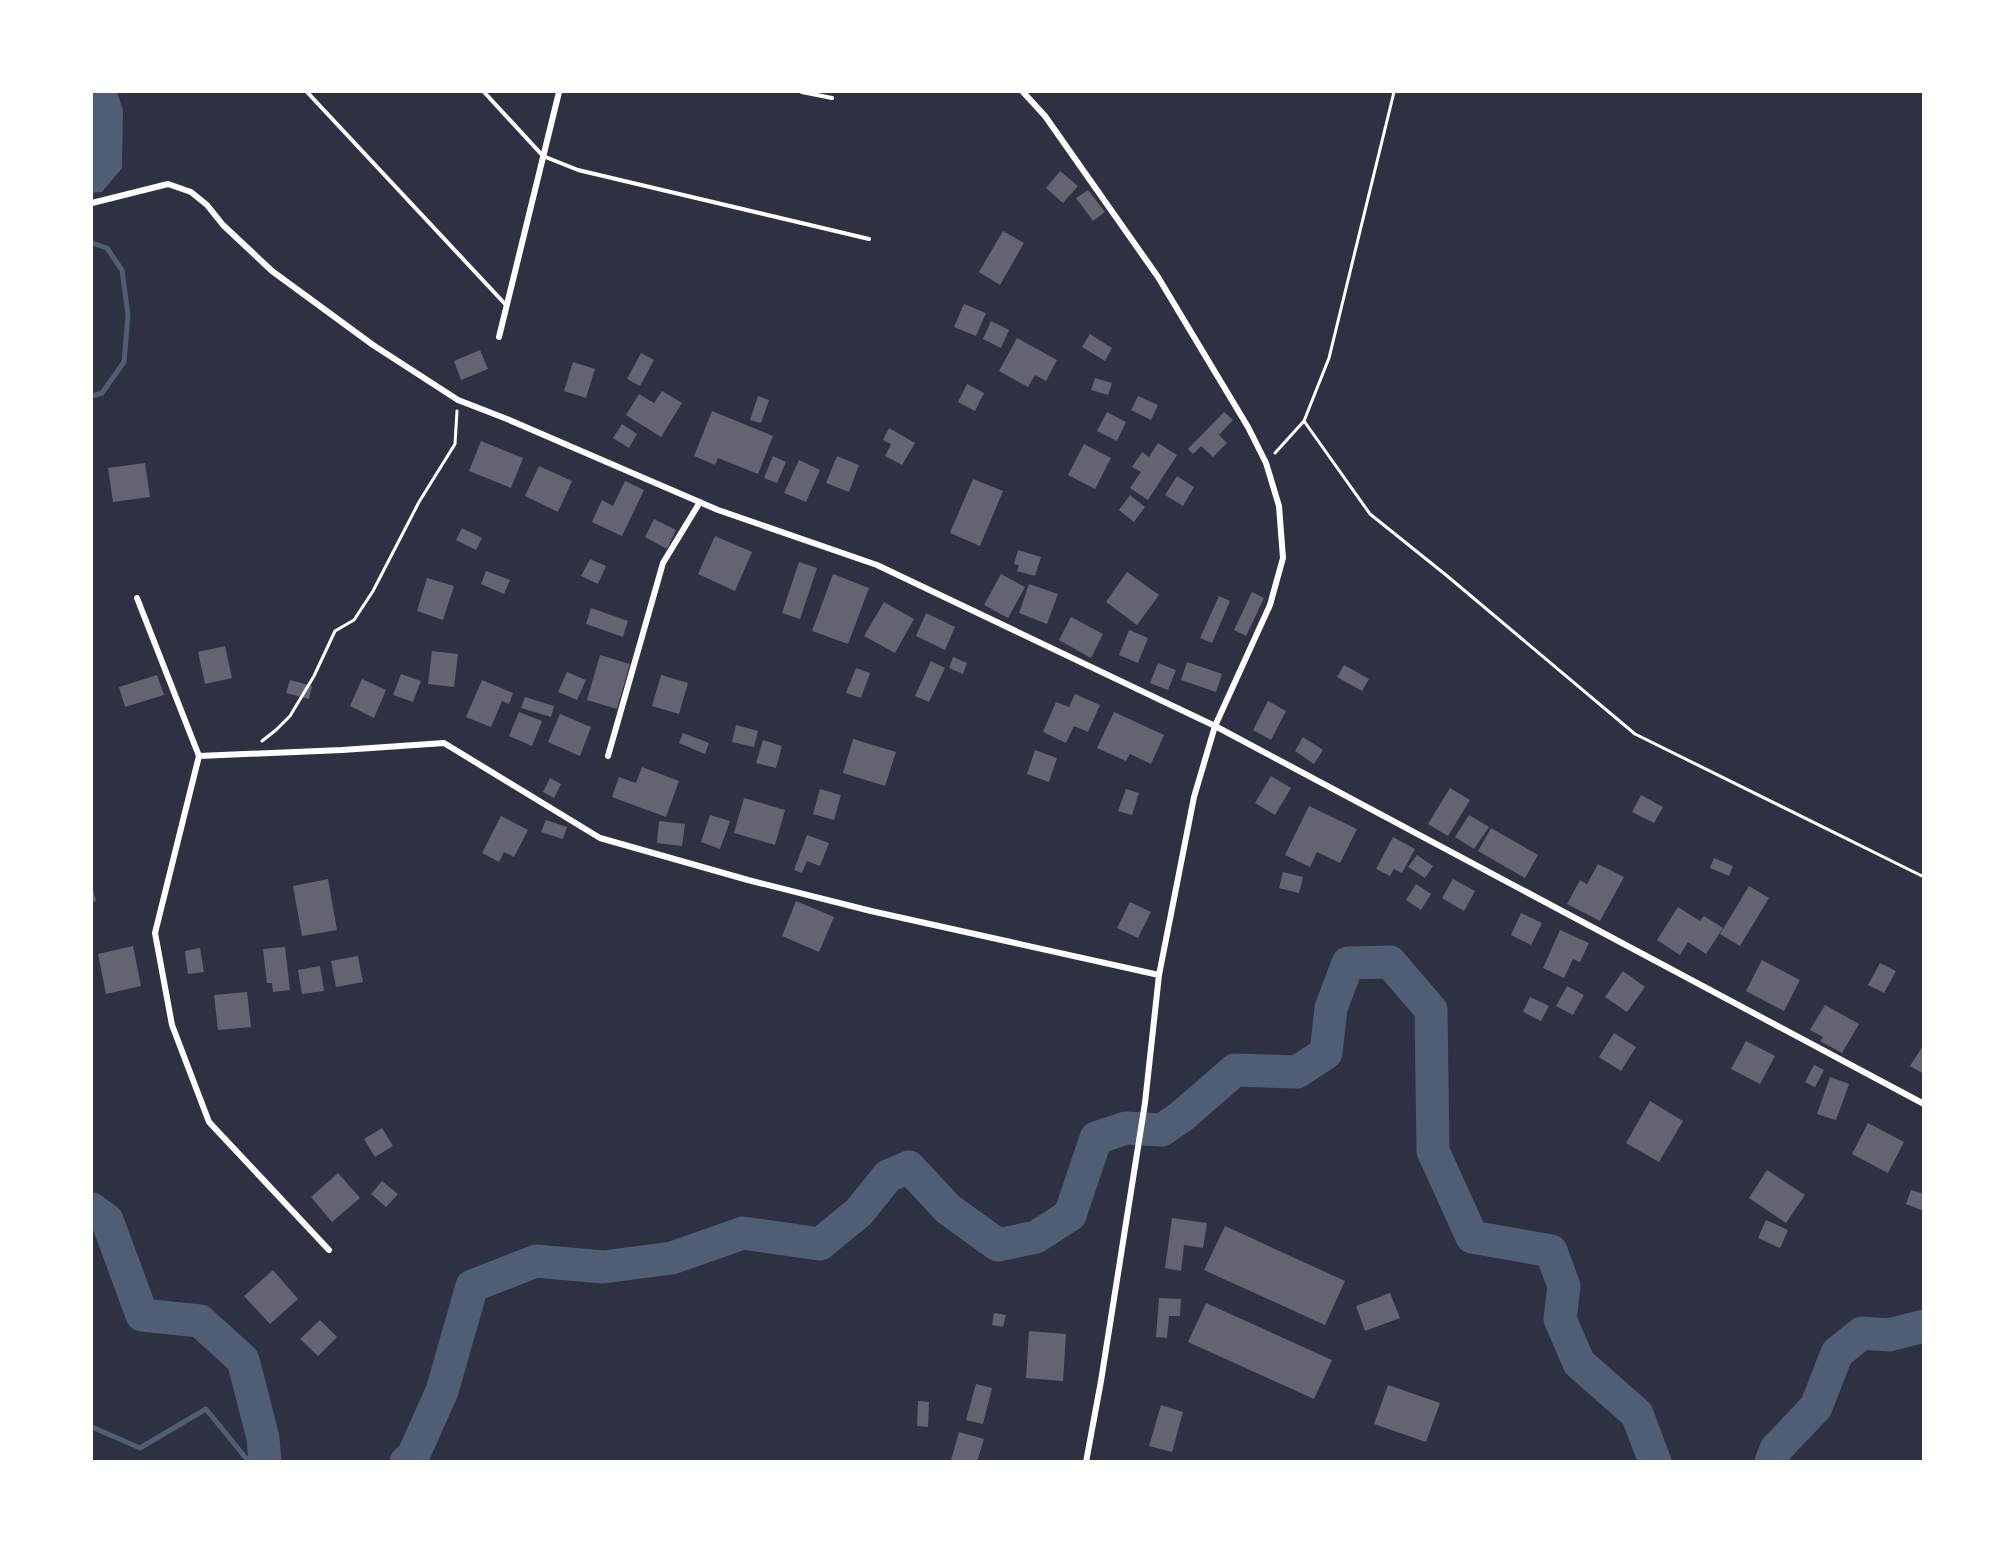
<svg xmlns="http://www.w3.org/2000/svg" width="2015" height="1553" font-family="Georgia,serif">
  <style>
    .water { fill: #4f5d75 }
    .lines { fill: none; stroke-linecap: round; stroke-linejoin: round }
    .stream { stroke: #4f5d75; stroke-width: 5 }
    .river { stroke: #4f5d75; stroke-width: 33 }
    .building { fill: #626471 }
    .path { stroke: #fff; stroke-width: 3 }
    .service { stroke: #fff; stroke-width: 4 }
    .minor { stroke: #fff; stroke-width: 6 }
  </style>
  <rect width="100%" height="100%" fill="#2d3142"/>
  <!-- water -->
  <path class="water" d="M92 92H117L123 110 122 168 102 192 92 193Z"/>
  <g class="lines">
    <!-- stream -->
    <path class="stream" d="M92 243 107 248 122 270 128 315 124 362 102 393 92 396
      M92 1427 140 1448 206 1409 249 1462"/>
    <!-- river -->
    <path class="river" d="M92 1209 107 1220 142 1315 200 1321 243 1360 263 1438 265 1462
      M406 1462 413 1456 442 1391 472 1286 536 1261 603 1267 672 1258 743 1233 820 1244 859 1212 888 1176 909 1167 948 1209 998 1245 1036 1237 1070 1215 1096 1138 1126 1128 1162 1130 1182 1116 1235 1070 1297 1072 1326 1053 1331 1008 1348 963 1390 962 1431 1010 1433 1151 1472 1237 1551 1251 1564 1286 1560 1319 1579 1363 1637 1414 1655 1462
      M1771 1462 1776 1449 1816 1407 1837 1353 1862 1333 1889 1335 1924 1326"/>
  </g>
  <!-- building -->
  <path class="building" d="M1060 171 1078 186 1063 203 1046 188Z
    M1088 190 1105 212 1093 221 1076 198Z
    M1003 231 1024 243 1000 285 979 272Z
    M964 304 986 313 976 336 954 327Z
    M991 321 1009 330 1001 348 983 339Z
    M1090 334 1112 348 1105 361 1082 347Z
    M1017 338 1057 360 1046 381 1035 375 1028 387 999 371Z
    M480 350 488 369 461 380 454 361Z
    M641 353 654 360 640 386 627 379Z
    M573 362 595 369 586 398 564 391Z
    M1095 378 1112 383 1108 395 1091 390Z
    M967 384 984 393 975 411 958 402Z
    M662 391 682 403 661 437 626 415 639 394 654 403Z
    M758 396 769 400 761 423 750 420Z
    M1138 396 1158 405 1151 420 1131 410Z
    M712 411 773 436 758 474 718 458 715 465 694 456Z
    M1107 412 1126 422 1117 441 1097 431Z
    M1224 412 1233 420 1219 435 1227 443 1213 457 1201 446 1193 454 1188 449Z
    M622 424 637 434 629 448 613 438Z
    M889 428 915 443 902 465 885 456 891 444 883 440Z
    M481 441 523 458 511 488 469 471Z
    M1158 443 1177 455 1148 500 1130 488 1141 472 1132 467 1142 452 1149 457Z
    M1084 444 1111 458 1095 489 1068 475Z
    M773 456 786 462 777 483 764 478Z
    M837 456 859 465 849 492 826 483Z
    M799 460 820 470 806 502 784 493Z
    M145 463 150 497 113 502 108 468Z
    M539 466 572 481 558 512 525 496Z
    M1177 476 1194 487 1183 506 1165 495Z
    M973 479 1003 491 980 546 950 533Z
    M625 481 644 490 622 536 592 522 602 500 613 506Z
    M1130 495 1145 507 1134 522 1119 510Z
    M654 519 676 530 667 549 645 537Z
    M462 528 482 538 476 550 456 540Z
    M715 536 752 552 735 591 698 574Z
    M1018 550 1041 557 1035 576 1017 571 1019 565 1014 564Z
    M590 559 606 566 598 584 581 576Z
    M799 562 817 568 800 619 782 613Z
    M486 571 510 580 504 594 481 584Z
    M1127 572 1159 595 1137 625 1106 602Z
    M833 574 869 588 848 644 812 631Z
    M1001 574 1025 587 1008 618 984 605Z
    M427 578 454 586 443 620 417 611Z
    M1029 584 1058 594 1047 624 1019 613Z
    M1252 592 1264 598 1246 636 1234 630Z
    M1219 596 1230 601 1212 643 1200 638Z
    M884 602 914 619 895 653 864 636Z
    M591 608 628 621 623 637 586 624Z
    M926 613 955 627 945 650 916 636Z
    M1071 617 1103 634 1091 658 1059 640Z
    M1129 630 1148 638 1138 663 1119 655Z
    M225 646 232 678 205 684 198 652Z
    M432 651 458 654 454 687 428 684Z
    M600 655 630 664 617 709 587 700Z
    M953 657 967 663 963 674 949 668Z
    M931 661 945 668 929 702 915 696Z
    M1187 662 1222 674 1216 692 1181 680Z
    M1158 663 1176 670 1168 690 1150 683Z
    M1344 665 1369 679 1362 691 1337 677Z
    M856 668 870 673 861 698 846 693Z
    M567 672 586 680 577 700 558 692Z
    M401 674 421 681 413 702 393 695Z
    M157 675 164 695 125 707 119 687Z
    M661 675 688 683 679 714 652 706Z
    M362 679 386 690 374 718 350 706Z
    M290 680 312 686 309 699 286 693Z
    M482 680 513 693 509 704 502 701 491 727 466 717Z
    M1075 694 1100 705 1088 732 1074 726 1066 743 1043 732 1056 702 1069 707Z
    M525 697 554 706 551 717 521 708Z
    M1268 701 1286 711 1271 740 1253 730Z
    M519 712 542 721 532 746 509 736Z
    M1114 712 1164 735 1151 764 1130 754 1126 761 1097 748Z
    M560 714 591 727 580 756 548 742Z
    M736 725 758 731 754 747 732 742Z
    M683 733 709 743 705 754 679 743Z
    M1303 737 1323 750 1314 764 1295 751Z
    M853 739 896 752 885 786 843 773Z
    M763 740 782 746 776 768 756 763Z
    M1035 750 1057 758 1049 782 1027 774Z
    M642 767 679 781 666 817 612 797 619 777 636 783Z
    M1271 776 1291 788 1275 815 1255 803Z
    M550 778 561 784 554 798 543 792Z
    M1450 788 1470 800 1448 836 1428 824Z
    M820 789 841 795 834 820 813 814Z
    M1126 789 1139 793 1132 815 1118 811Z
    M1641 795 1663 807 1654 823 1632 812Z
    M744 798 785 810 775 845 734 833Z
    M1309 806 1357 829 1340 863 1317 852 1310 867 1285 855Z
    M710 815 730 821 720 849 701 842Z
    M1469 815 1489 827 1474 849 1455 837Z
    M501 816 528 830 514 857 504 852 499 862 482 853Z
    M546 820 567 827 563 839 541 832Z
    M659 821 685 824 682 846 657 843Z
    M1491 828 1538 855 1525 878 1478 851Z
    M807 835 829 843 820 866 807 861 802 873 794 870Z
    M1393 837 1415 849 1402 873 1394 869 1390 876 1376 869Z
    M1417 855 1433 866 1425 878 1408 867Z
    M1714 858 1733 866 1729 876 1710 868Z
    M1598 864 1624 877 1600 921 1567 904 1580 880 1587 884Z
    M1283 872 1303 877 1299 893 1279 888Z
    M328 879 337 930 302 936 293 886Z
    M1453 879 1475 891 1464 911 1442 898Z
    M1416 884 1431 894 1421 910 1406 900Z
    M92 886 96 901 92 902Z
    M1749 886 1769 898 1740 946 1720 934Z
    M796 901 834 917 819 952 782 936Z
    M1130 902 1151 912 1138 938 1117 928Z
    M1678 907 1700 921 1704 916 1723 928 1706 954 1688 942 1680 955 1657 940Z
    M1521 913 1542 923 1531 945 1511 935Z
    M1560 930 1589 943 1580 962 1573 959 1564 978 1543 968Z
    M133 946 141 986 106 994 98 954Z
    M285 947 290 990 273 992 272 983H267L263 949Z
    M200 948 204 972 188 974 185 951Z
    M358 956 363 982 336 987 331 961Z
    M1762 960 1800 980 1784 1011 1746 991Z
    M1880 963 1896 971 1884 993 1868 985Z
    M320 966 324 991 302 994 298 970Z
    M1623 971 1645 987 1627 1012 1605 997Z
    M1567 986 1584 995 1573 1015 1556 1006Z
    M247 992 251 1027 218 1030 214 995Z
    M1530 997 1549 1006 1541 1021 1523 1012Z
    M1825 1005 1859 1024 1842 1053 1820 1041 1823 1037 1810 1030Z
    M1614 1033 1636 1047 1621 1071 1599 1057Z
    M1746 1041 1775 1056 1760 1084 1731 1069Z
    M1924 1044V1074L1910 1066Z
    M1814 1065 1824 1070 1815 1087 1805 1082Z
    M1830 1077 1849 1084 1836 1120 1817 1114Z
    M1650 1101 1683 1121 1659 1162 1626 1143Z
    M1868 1123 1904 1142 1888 1173 1852 1154Z
    M382 1128 393 1146 375 1157 364 1139Z
    M1767 1170 1805 1195 1786 1223 1749 1198Z
    M338 1173 360 1198 332 1222 311 1197Z
    M382 1181 398 1194 386 1207 371 1194Z
    M1911 1190 1924 1194V1211L1906 1204Z
    M1172 1218 1207 1223 1203 1248 1184 1245 1181 1271 1165 1268Z
    M1766 1220 1788 1230 1780 1248 1758 1238Z
    M1225 1226 1345 1281 1325 1325 1204 1270Z
    M273 1270 298 1299 270 1324 244 1296Z
    M1390 1293 1400 1318 1365 1331 1356 1306Z
    M1159 1298 1181 1299 1180 1316H1169L1167 1338 1156 1337Z
    M1206 1303 1332 1360 1314 1399 1188 1342Z
    M994 1313 1006 1315 1003 1327 992 1325Z
    M320 1320 337 1337 318 1356 300 1339Z
    M1029 1331 1066 1334 1063 1381 1026 1378Z
    M976 1384 992 1388 983 1424 966 1420Z
    M1388 1385 1440 1403 1426 1442 1374 1424Z
    M918 1401 929 1402 928 1427 917 1426Z
    M1161 1405 1183 1412 1172 1452 1149 1446Z
    M959 1432 984 1439 977 1462 951 1460Z"/>
  <g class="lines">
    <!-- path -->
    <path class="path" d="M1304 421 1370 514 1446 575 1635 734 1924 877
      M1275 453 1304 421 1329 358 1394 92
      M262 741 276 730 290 716 314 676 335 631 354 620 373 591 419 502 455 444 457 411"/>
    <!-- service -->
    <path class="service" d="M307 92 506 305
      M484 92 543 156 578 170 869 239
      M802 92 832 98"/>
    <!-- minor -->
    <path class="minor" d="M1023 92 1045 116 1158 277 1248 427 1266 463 1279 506 1283 558 1270 605 1215 726 1194 797 1159 975 1145 1103 1101 1381 1086 1462
      M92 203 168 184 191 192 207 205 223 225 272 271 373 345 458 400 507 419 718 510 877 565 1215 726 1924 1104
      M499 337 559 92
      M137 598 199 756
      M199 756 342 750 444 743 600 838 748 880 871 911 1159 975
      M199 756 155 933 172 1025 209 1122 329 1250
      M608 756 663 563 700 502"/>
  </g>
  <!-- border -->
  <rect width="2015" height="1553" fill="none" stroke="#ffffff" stroke-width="186"/>
</svg>
